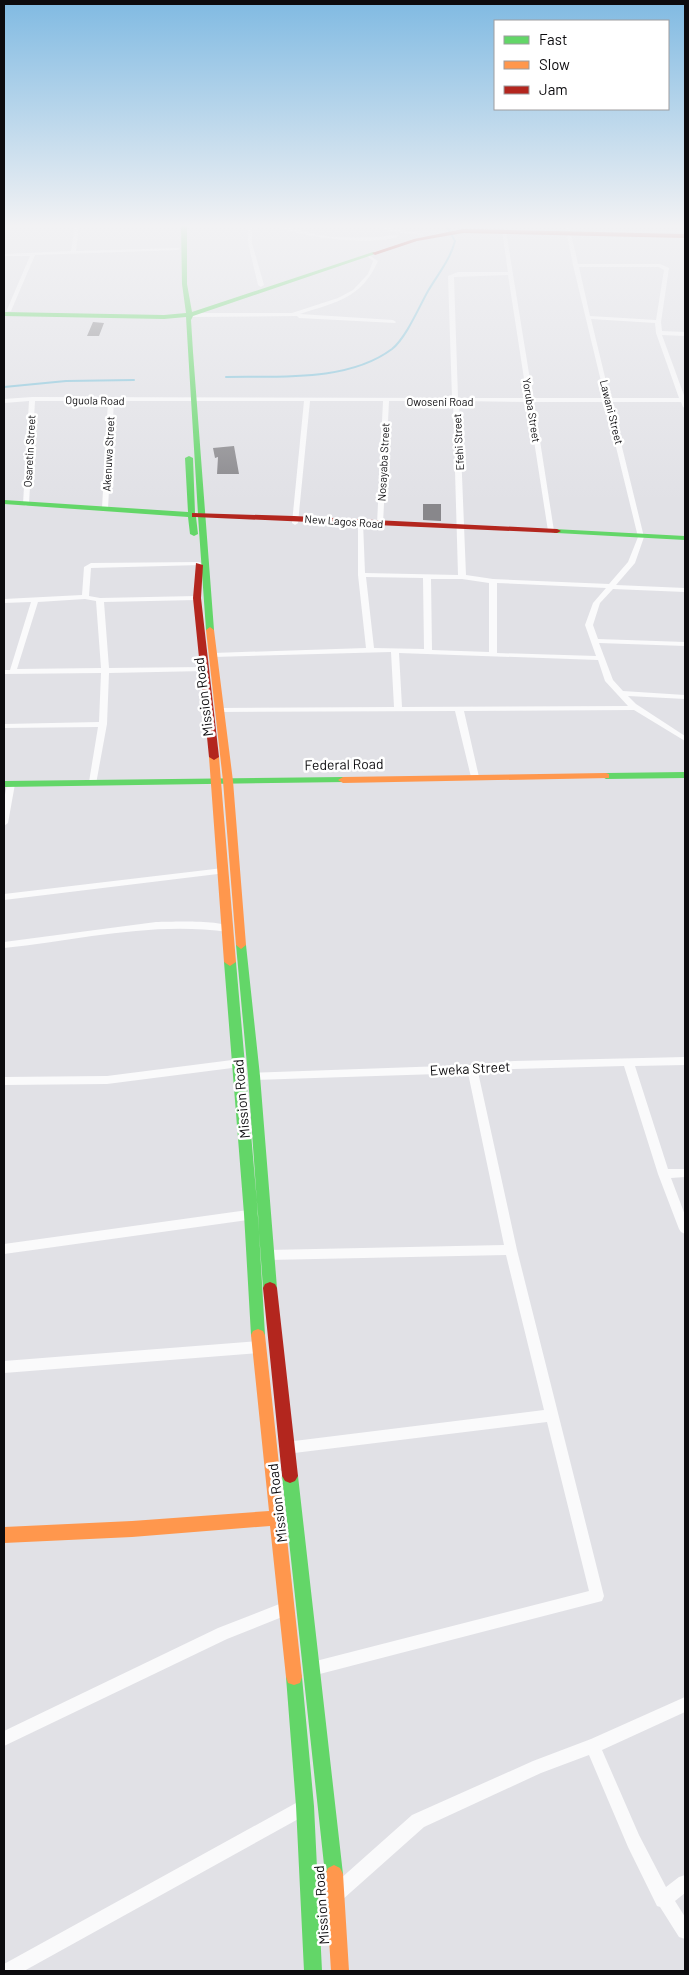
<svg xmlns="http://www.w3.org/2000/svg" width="689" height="1975" font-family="Barlow,sans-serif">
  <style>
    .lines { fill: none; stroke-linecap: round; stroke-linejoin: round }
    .stream { stroke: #84c4da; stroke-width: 2 }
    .building { fill: #88878b }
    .street { fill: #fafafb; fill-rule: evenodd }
    .fast { fill: #63d668; fill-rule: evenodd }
    .slow { fill: #ff974d; fill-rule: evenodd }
    .jam { fill: #b3261e; fill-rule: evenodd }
    .labels { text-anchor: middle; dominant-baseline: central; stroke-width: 5; stroke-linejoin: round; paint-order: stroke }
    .far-street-label { font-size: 11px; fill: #0c0b0e; stroke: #fff }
    .street-label { font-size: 14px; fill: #0c0b0e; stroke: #fff }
  </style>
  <rect width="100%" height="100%" fill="#e1e1e6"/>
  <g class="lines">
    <!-- stream -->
    <path class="stream" d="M226 377C279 376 348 382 392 349 406 338 419 307 428 291 438 274 450 260 455 241L446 225
      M4 387 66 381 134 380"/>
  </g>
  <!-- building -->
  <path class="building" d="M93 322 104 323 99 336H87Z
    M234 446 239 474H217L218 457 215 458 213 448Z
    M423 504H441V521L423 520Z"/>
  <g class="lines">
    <!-- street -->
    <path class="street" d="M75 225H79L76 251 178 248 180 249 178 250 35 255 11 311 6 312 30 256H4V254L71 251Z
      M248 225H252V243L264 285 261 287 258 285 248 243Z
      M273 225C288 225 303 232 319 235 345 239 371 238 397 235L399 236C376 247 296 237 273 225Z
      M373 225 425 234 423 235 392 232Z
      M565 225H569L578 264H660L669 268 661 322 662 331 685 332V336L662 335 685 398V408L683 407 681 402H611L644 537 635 563 616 585 685 588V592L613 589 600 603 593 625 598 639 685 642V646L599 643 613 680 623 691 685 695V699L628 696 636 704 685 736V741L634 710 464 711 479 777 475 780 471 777 455 711 219 712 215 710 219 708 394 707 391 652 213 657 209 655 213 653 366 648 358 575V521L363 522 365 573 458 575 453 401H389L383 524 380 526 377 524 383 401H310L298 523 295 525 292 523 304 401H114L108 508 105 510 102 508 108 401H35L29 504 26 506 23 504 29 401 4 403V399L32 397 452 398 448 276 458 272H508L502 231 504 230 506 231 533 398H605L573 265ZM579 267H659L664 270 656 320 590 316ZM508 275 527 398H458L454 277ZM591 319 655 323 656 333 679 398H610ZM459 401 528 402 548 531 551 533 554 531 534 402H605L638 537 628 562 609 584 493 579 466 575ZM366 577 423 578 424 649 374 648ZM431 579H462L489 583V652L432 650ZM497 583 606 588 593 603 585 625 596 656 497 653ZM399 653 598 660 605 681 628 706 402 707Z
      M369 255 378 261C361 299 336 302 300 314L393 320 396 322 395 323 299 318 297 316 190 317 187 315 190 313H292L338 298 353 290 368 274 373 261 367 256Z
      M199 562 203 564 201 565 91 568 89 596 100 598 197 596 201 598 197 600 104 602 109 668 205 667 209 669 205 671 109 673 107 724 96 784 93 785 89 782 98 727 4 728V724L99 722 101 673 4 674V670H10L31 602 4 603V599L82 595 84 567 91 563ZM85 599 96 601 101 668 17 669 38 602Z
      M11 781 15 784 8 823 4 826V800L7 784Z
      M223 868 228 871 226 873 4 900V894Z
      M156 922C172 922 223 919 233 929L228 932C153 921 79 940 4 948V942Z
      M685 1057V1065L635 1066 668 1169H685V1177L671 1178 685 1215V1234L681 1232 679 1229 658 1174 624 1066 514 1069 478 1072 517 1250 604 1596 602 1601 312 1676 307 1674 305 1669 307 1664 312 1662 589 1591 547 1422 286 1454 281 1452 279 1448 281 1444 286 1442 544 1410 506 1255 268 1260 264 1259 262 1255 264 1251 268 1250 504 1245 468 1073 254 1080 250 1079 249 1076 250 1073 472 1065 514 1061Z
      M240 1059 244 1060 245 1063 244 1066 240 1067 107 1084 4 1085V1077L107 1076Z
      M255 1209 259 1211 261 1214 259 1217 255 1219 4 1254V1244Z
      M259 1341 263 1343 265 1347 263 1351 259 1353 4 1373V1361Z
      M287 1601 292 1603 294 1608 292 1613 227 1639 4 1746V1731L218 1628Z
      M685 1697V1712L602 1750 639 1835 666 1887 679 1877 685 1875V1893L675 1901 685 1917V1939L679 1937 660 1907 657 1906 628 1847 589 1755 541 1773 424 1827 342 1900 336 1902 330 1900 328 1894 330 1888 412 1815 533 1761 591 1739Z
      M305 1798 311 1800 313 1806 311 1812 24 1971H4V1964Z"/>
    <!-- fast -->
    <path class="fast" d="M181 225H187V284L192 312 373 252 378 253 193 316 191 320 193 352 214 630 210 633 206 630 198 516 196 517 198 534 194 536 190 534 188 517 4 504V500L188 512 185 458 189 456 193 458 195 513 198 514 186 317 164 319 4 316V312L164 315 186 313 182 284Z
      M554 529 685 536V540L557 533H554Z
      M685 772V778L606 779 601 776 606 773Z
      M343 777 346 778 348 780 346 782 4 787V781Z
      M241 941 246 945 260 1076 277 1288 275 1292 270 1294 265 1292 263 1288 248 1076 236 945Z
      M230 958 236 962 258 1214 265 1335 263 1339 258 1341 253 1339 251 1335 244 1214 224 962Z
      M290 1469 295 1471 298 1476 343 1874 340 1880 334 1883 328 1880 325 1874 282 1476 285 1471Z
      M294 1669 300 1671 302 1677 314 1806 322 1971H304L296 1806 286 1677 288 1671Z"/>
    <!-- slow -->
    <path class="slow" d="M210 627 214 630 233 781 246 945 241 949 236 945 223 781 206 630Z
      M214 754 219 757 236 962 230 966 224 962 209 757Z
      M606 773 609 774V778L343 783 338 780 343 777Z
      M258 1329 263 1331 265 1335 302 1677 300 1683 294 1685 288 1683 286 1677 270 1526 132 1537 4 1543V1527L132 1521 269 1511 251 1335 253 1331Z
      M334 1865 340 1868 343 1874 349 1971H331L325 1874 328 1868Z"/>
    <!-- jam -->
    <path class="jam" d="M463 229 685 234V238L463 233 417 241 375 255 372 253 414 239Z
      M192 513 294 516 557 529 561 531 557 533 195 517H192Z
      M196 563 203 565 201 598 219 757 214 760 209 757 193 598Z
      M270 1282 275 1284 277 1288 298 1476 295 1481 290 1483 285 1481 282 1476 263 1288 265 1284Z"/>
  </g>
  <!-- sky -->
  <linearGradient id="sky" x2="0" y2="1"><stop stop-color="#80bae2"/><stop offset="0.45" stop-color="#f2f2f4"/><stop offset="1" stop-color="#f2f2f4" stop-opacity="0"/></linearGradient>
  <rect width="689" height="502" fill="url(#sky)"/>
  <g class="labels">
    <!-- far-street labels -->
    <g class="far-street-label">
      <text transform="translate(95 400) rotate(1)">Oguola Road</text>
      <text x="440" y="401">Owoseni Road</text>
      <text transform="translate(532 410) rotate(81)">Yoruba Street</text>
      <text transform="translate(612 412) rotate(76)">Lawani Street</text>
      <text transform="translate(458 442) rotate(-93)">Efehi Street</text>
      <text transform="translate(29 451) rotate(-87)">Osaretin Street</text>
      <text transform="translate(108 454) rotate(-87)">Akenuwa Street</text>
      <text transform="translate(383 462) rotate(-87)">Nosayaba Street</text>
      <text transform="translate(344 521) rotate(4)">New Lagos Road</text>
    </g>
    <!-- street labels -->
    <g class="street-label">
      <text transform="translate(203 697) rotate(-97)">Mission Road</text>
      <text transform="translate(344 764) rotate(-1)">Federal Road</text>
      <text transform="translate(470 1068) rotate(-3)">Eweka Street</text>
      <text transform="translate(241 1099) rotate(-95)">Mission Road</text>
      <text transform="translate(277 1503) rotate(-97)">Mission Road</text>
      <text transform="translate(321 1905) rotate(-94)">Mission Road</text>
    </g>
  </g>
  <!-- border -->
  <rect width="689" height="1975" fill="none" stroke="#0c0b0e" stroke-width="10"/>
  <!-- legend -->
  <rect x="494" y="20" width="175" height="90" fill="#ffffff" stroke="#9e9d9f"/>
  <rect x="504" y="36" width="25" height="8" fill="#63d668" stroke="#9e9d9f"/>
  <text x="539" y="45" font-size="15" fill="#0c0b0e">Fast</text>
  <rect x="504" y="61" width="25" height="8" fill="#ff974d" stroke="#9e9d9f"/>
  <text x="539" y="70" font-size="15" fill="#0c0b0e">Slow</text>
  <rect x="504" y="86" width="25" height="8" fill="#b3261e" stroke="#9e9d9f"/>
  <text x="539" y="95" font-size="15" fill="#0c0b0e">Jam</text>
</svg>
